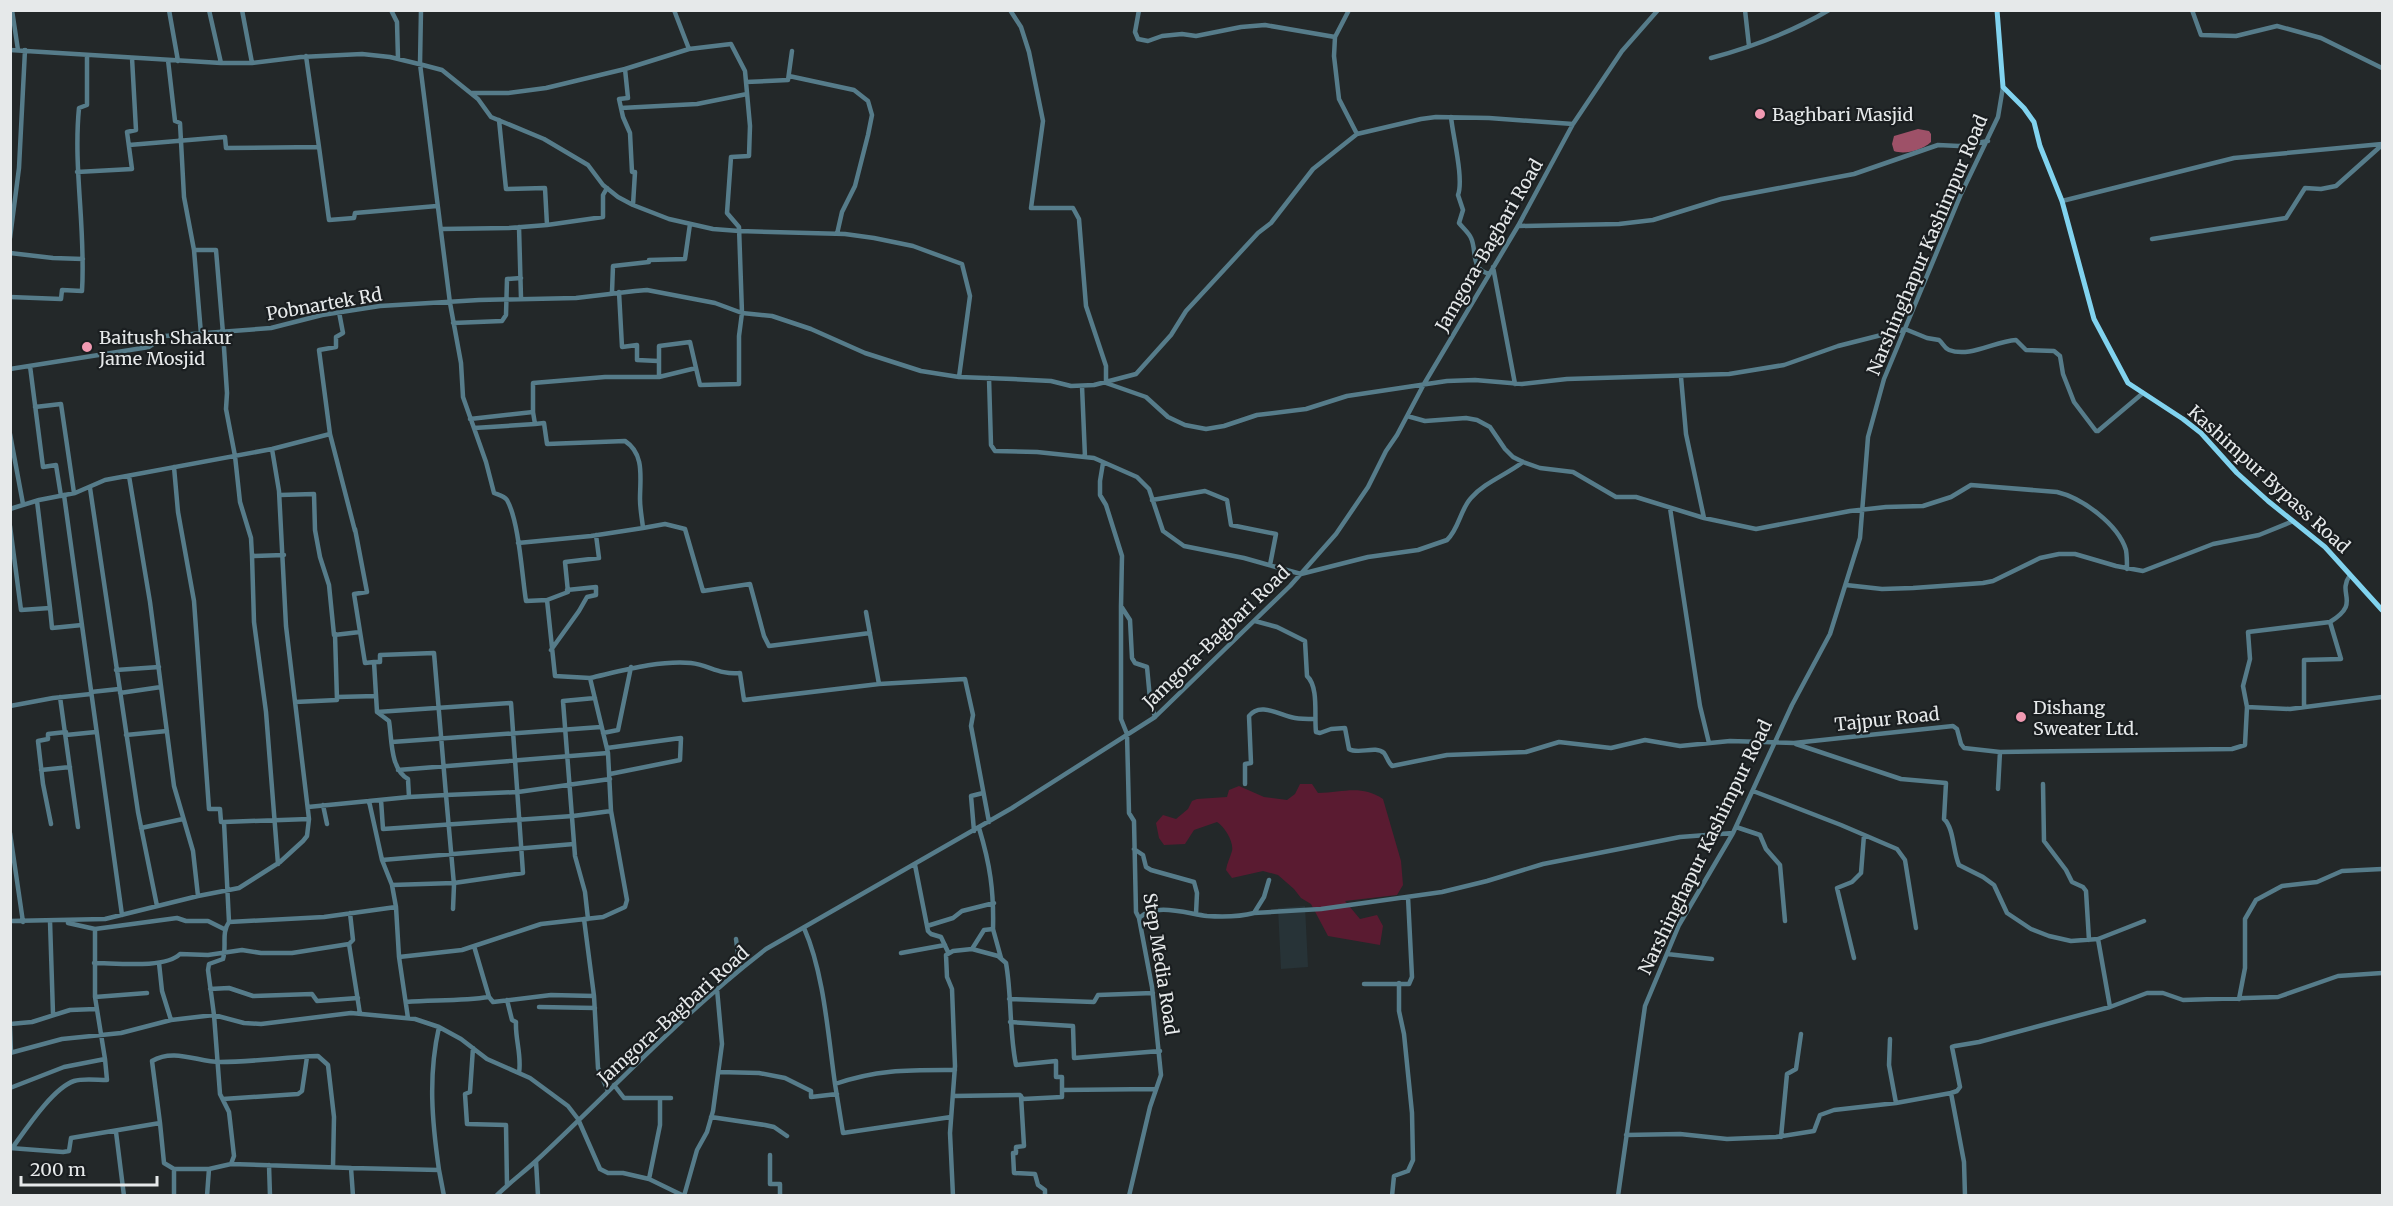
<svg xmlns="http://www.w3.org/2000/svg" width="2393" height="1206" font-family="Merriweather,serif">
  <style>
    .built { fill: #273337 }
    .green { fill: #5a1b31 }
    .water { fill: #9e5168 }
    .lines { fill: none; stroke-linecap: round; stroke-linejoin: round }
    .minor { stroke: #567c8a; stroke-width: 4.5 }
    .major { stroke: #81d3ef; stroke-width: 5 }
    .poi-dot { fill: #f19ab2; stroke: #1a1e20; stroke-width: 2 }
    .labels { text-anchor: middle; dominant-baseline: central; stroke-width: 4.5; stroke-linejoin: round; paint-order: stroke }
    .poi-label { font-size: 18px; fill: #e6e9ea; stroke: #1a1e20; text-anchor: start }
    .street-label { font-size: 18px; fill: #e6e9ea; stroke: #1a1e20 }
  </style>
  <rect width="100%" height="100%" fill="#232829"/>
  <!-- built -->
  <path class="built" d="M1305 906 1308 967 1281 969 1278 908Z"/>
  <!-- green -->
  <path class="green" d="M1300 784H1312L1318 793C1343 793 1360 784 1383 799L1401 861 1403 885 1397 895 1345 901 1360 919 1377 915 1383 926 1380 945 1328 936 1311 904 1301 898 1294 889 1278 875 1263 871 1232 878 1226 870C1227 863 1230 858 1232 851 1234 842 1225 827 1217 822L1194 830 1185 844 1164 845 1159 838 1156 823 1163 815 1176 819 1188 809 1192 801 1197 799 1227 797 1229 790 1239 786 1264 797 1287 800 1295 794Z"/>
  <!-- water -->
  <path class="water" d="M1918 129 1929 131 1931 134V142C1922 150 1905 155 1894 151L1892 144 1894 136Z"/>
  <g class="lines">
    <!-- minor -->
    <path class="minor" d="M12 10 18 50
      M169 10 178 61
      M209 10 221 63
      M242 10 252 63
      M391 10 397 22 398 59
      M1010 10 1021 27 1029 52 1043 121 1031 208H1073L1079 219 1086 306 1106 366V383L1146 397 1168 417 1185 425 1206 429 1224 426 1257 415 1306 409 1347 396 1447 381 1475 380 1522 384 1567 379 1729 374 1784 365 1838 346 1905 329 1927 338 1939 340C1943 343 1944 348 1949 350 1970 358 1995 341 2016 340L2026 350 2054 351 2060 356 2063 374 2074 402 2096 431H2098L2143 393
      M1139 10 1135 32 1138 39 1148 41 1162 36 1182 34 1196 36 1241 27 1265 25 1335 37
      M1349 10 1335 37 1334 56 1339 99 1357 134
      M1745 10 1749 46
      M2192 10 2201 35 2236 36 2277 26 2321 38 2382 68
      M10 50 221 63H252L301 57 362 54 390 57 423 65 442 70 478 99 491 117 544 139 588 165 603 185 618 197 633 205 669 219 713 229 739 231 845 234 874 238 913 246 962 264 970 296 959 377
      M1711 58C1752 47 1792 32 1829 10
      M168 60 175 121 180 123 184 197 194 250 201 334
      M625 69 689 49
      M789 76 854 90 868 101 872 115 868 135 855 186 842 212 837 234
      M746 82 788 80 792 51
      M471 93H508L546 88 625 69 628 98 619 99 623 117 630 133 632 172H635L633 205
      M621 108 697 104 747 94
      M1451 117C1453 137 1464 179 1458 195L1463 210 1459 223C1463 228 1469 233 1471 238 1477 250 1470 269 1489 274
      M499 120 506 189 545 188 547 225 603 217V195L607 188
      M129 145 225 137 226 148 319 147 306 56
      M319 147 329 220 354 218 355 213 437 206
      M77 172 132 169 127 132 136 130 132 58
      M2062 201 2234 158 2382 144
      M1518 226 1619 224 1653 220 1721 199 1854 174 1938 145 1959 146 1988 141
      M519 227 521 298
      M441 229 509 228 547 225
      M10 238 19 168 25 50
      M2152 239 2286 218 2305 188 2321 189 2336 186 2382 145
      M194 250H216L223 333
      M10 253 53 258 83 259
      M1493 267 1515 384
      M612 292 613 266 649 262V260L685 259 690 224
      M619 292 622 347 637 345V360L658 361
      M10 297 61 299 62 290 82 291C86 229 73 169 79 108L87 105V55
      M453 323 502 321 506 315 507 279 521 278
      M223 333 227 393 226 409 235 456 240 502 251 538 252 556 284 555
      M30 366 43 467 56 465 61 496
      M10 369 149 347 165 336 271 328 322 315 380 306 479 300 576 298 635 291 647 290 715 303 742 313 739 227 727 213 731 157 749 156 750 126 745 71 731 44 689 49 674 10
      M659 377V346L690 342 696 368
      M1681 377 1686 434 1704 518
      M989 378 991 445 995 451 1037 452 1094 458 1137 477 1149 489 1163 531 1184 546 1244 558 1301 574 1368 557 1418 550 1447 540C1459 529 1460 510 1471 498 1485 482 1506 475 1523 462
      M1082 386 1085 457
      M35 407 61 404 74 493
      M1407 416 1425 421 1466 418 1477 420 1490 427 1505 449 1513 457 1523 462 1540 468 1573 472 1616 497H1636L1704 518 1756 529 1850 511 1886 507 1923 506 1951 497 1971 485 2057 492C2082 498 2118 524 2126 550 2127 556 2127 563 2127 569
      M470 419 533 412V383L605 377H659L696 368 700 385 739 384V336L742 313 772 316 811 329 865 353 921 371 959 377 1013 379 1051 381 1071 386 1094 385 1136 374 1171 335 1186 311 1258 233 1271 223 1313 169 1357 134 1421 119 1436 117 1489 118 1573 124
      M474 428 535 424
      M10 434 23 504
      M330 434 319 350 336 347V337L343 333 339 312
      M1103 463 1100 481V495L1106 505 1122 556 1121 606 1130 620 1132 658 1135 663 1147 667 1150 699 1155 717
      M174 467 178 512 194 601 209 809H220L221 822H224
      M129 476 150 602 174 786 193 851 198 896
      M90 488 138 812 157 906
      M64 495 122 915
      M280 495 314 494 315 530 320 557 329 585 334 635 360 632
      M1152 500 1205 491 1227 500 1231 525 1276 534 1270 565
      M37 501 50 608
      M1670 508 1700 706 1709 743
      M10 509 39 500 75 493 105 480 272 449 330 434 355 531
      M10 526 21 610 50 608 52 628 82 625
      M643 528 665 524 685 529 703 591 750 584 764 636 769 646 870 633
      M355 529 367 592 354 594 365 663 374 662 377 712 389 721C392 739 390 769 408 779L409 797 446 795 454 885 453 909
      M518 543 591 536 643 528C642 518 640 509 640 499 640 478 645 454 625 441L547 444 544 423 535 424 533 412
      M252 556 254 622 266 712 278 864
      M1846 585 1882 589 1913 588 1983 583 1993 581 2040 558 2059 554H2075L2116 566 2143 571 2213 544 2259 535 2291 522
      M547 600 568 592 565 562 599 558 596 535
      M1121 606V719L1127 734 1129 813 1134 821 1136 912 1139 918 1152 987 1161 1075 1150 1107 1129 1196
      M866 612 879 684 965 679 973 715 971 726 989 822
      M1255 621 1277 627 1305 641 1307 676C1319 687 1314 716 1316 732L1320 733 1331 729 1345 728 1349 749C1359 755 1375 745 1384 753 1387 757 1388 762 1392 766L1447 755 1526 752 1559 742 1611 748 1645 740 1680 746 1730 741 1794 743 1953 726 1957 729 1961 744 1964 748 2000 752 2232 749 2245 745 2247 707 2290 709 2382 697
      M551 650 579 611 587 597 596 595V587L567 590
      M374 662H380V655L434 653 446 795 518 792 610 779
      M116 670 159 667
      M590 678C621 671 659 660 691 663 709 665 719 675 740 673L744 700 879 684
      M91 692 119 689
      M120 693 161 687
      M60 697 78 827
      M337 697 376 696
      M295 702 337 700 335 634
      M10 706 53 698 91 694
      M2247 707 2243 686 2250 659 2248 632 2330 622
      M2304 707V660L2341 659 2330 622C2362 602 2336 595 2350 575
      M377 712 511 703 523 873 454 883 392 885
      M603 733 618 730 631 667
      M66 735 96 732
      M126 735 167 731
      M392 742 601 727
      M1796 744 1901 779 1946 783 1944 819C1954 828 1953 852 1959 865L1983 877 1994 885 2007 913 2031 929 2049 936 2071 941 2098 939 2144 921
      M607 748 681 738 680 760 610 774
      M41 770 70 767
      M398 770 608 753
      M1245 784V764L1251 763 1249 716C1260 701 1281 716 1295 718 1301 719 1308 719 1315 719
      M2043 784 2044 841 2066 870 2072 882 2083 887 2086 891 2089 940
      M1998 789 2000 752
      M1753 791 1841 825 1897 849 1905 860 1916 928
      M381 800 383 829 573 816 611 811
      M323 805 327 824
      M308 807 369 801V803
      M51 824 43 784 38 741 48 739V734L66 732
      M1736 827 1760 835 1766 849 1780 865 1785 921
      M141 828 183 819
      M974 831 971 796 983 793
      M10 833 23 922
      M1134 849 1143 855 1146 867 1151 870 1194 882 1197 893 1196 914
      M382 860 574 844
      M915 865 928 931 931 934 941 937 948 952
      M396 907 399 957 408 1018
      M1254 913 1321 909 1442 892 1487 881 1543 864 1680 837 1733 833
      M1139 918C1155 902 1188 914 1207 916 1223 917 1239 917 1254 913L1264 897 1269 880
      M584 919 594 996 598 1068 608 1091
      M588 919 585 892 575 856 563 701 595 698
      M10 921 105 919 198 896 239 888 280 862 303 841 307 836 309 819 286 626 279 491 272 449
      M50 921 53 1014
      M229 922 324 917 396 907 392 885 382 860 369 801 409 797
      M68 923 95 929 177 918 186 921H208L224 929
      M927 926 953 918 962 911 994 903
      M804 928C824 973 828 1035 835 1084 878 1069 910 1070 955 1070
      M993 929 1001 958
      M736 939 740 969
      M2098 939 2110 1007
      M349 944 353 940 350 913
      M474 946 489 997
      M901 953 945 945
      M1667 954 1712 959
      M399 957 462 950 541 924 603 917 625 907 627 900 611 811 608 753 590 678 555 676 547 600 526 601C522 576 519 521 507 500 504 496 499 495 494 493L486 462 463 397 461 363 450 303 420 64 421 10
      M1854 958 1837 888 1852 882 1861 873 1864 835
      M94 963C115 963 165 969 180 954L208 955 242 950 261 953H292L349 944 360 1014
      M159 963 162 991 171 1020
      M1364 984H1409L1412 977 1408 897
      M210 989 229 988 253 996 312 994 317 1001 358 998
      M95 997 147 993
      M1009 999 1094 1002 1098 995 1153 993
      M2239 999 2245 968V919L2256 900 2282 886 2317 882 2342 871 2382 869
      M507 1000 512 1020 516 1022C515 1039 522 1056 519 1073
      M406 1002C434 1000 462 1001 489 997L493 1002 551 995 594 996
      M539 1007 595 1008
      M1010 1022 1073 1026 1074 1058 1160 1051
      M10 1024 32 1022 70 1010 96 1009
      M10 1027 11 1053
      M1890 1039 1889 1065 1896 1103
      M473 1048 470 1092 465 1094 467 1124 506 1125 507 1185
      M10 1053 62 1039 121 1033 171 1020 214 1015 244 1023 261 1024 351 1013 415 1019 439 1027 461 1039 487 1059 530 1078 568 1106 578 1119 600 1169 608 1173H623L649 1179 684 1196
      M719 1072 759 1073 785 1078 811 1091V1097L837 1094
      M835 1084 843 1133 951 1117
      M614 1085 624 1098H671
      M10 1088 64 1067 105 1059 95 997V929
      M1062 1090 1156 1089
      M953 1096 1020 1095 1023 1099 1062 1097V1077H1056V1061L1016 1065C1009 1031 1012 997 1006 963L998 956 972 949
      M1021 1096 1024 1146 1016 1147V1153H1013L1014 1173 1035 1174 1038 1185 1045 1190V1196
      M223 1099 298 1094 302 1091 307 1057
      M711 1117 765 1125 774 1127 787 1136
      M160 1123 164 1163 174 1169H209
      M116 1132 124 1196
      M1626 1135 1680 1134 1727 1139 1776 1137 1814 1131 1820 1115 1834 1110 1896 1103 1951 1093
      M1781 1137 1787 1074 1796 1069 1801 1034
      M13 1147C26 1129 53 1088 74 1081 83 1078 97 1080 107 1080L105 1059
      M10 1148 63 1152 69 1151 71 1138 160 1123 152 1061C174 1048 198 1062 220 1062 253 1062 285 1057 318 1056L328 1065 334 1117 333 1167
      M770 1155V1184H780V1196
      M536 1161 538 1196
      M231 1164 351 1168 353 1196
      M269 1165 270 1196
      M351 1168 439 1170 444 1196
      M439 1170C432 1121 428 1076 439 1027
      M649 1179 660 1125V1098
      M174 1196V1169
      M207 1196 209 1169 231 1164 234 1156 229 1112 220 1094 214 1015 208 970 209 964 223 959C227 946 221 933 229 922L224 822 309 819
      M496 1196C509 1183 524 1172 537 1160 613 1089 684 1012 766 949L1012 808 1155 717 1290 586 1336 534 1368 487 1386 451 1397 435 1424 384 1518 226 1573 124 1622 51 1658 10
      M684 1196 697 1150 707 1132 713 1111 722 1044 717 989
      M953 1196 950 1133 955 1066 952 989 947 977 946 955 953 951 972 949 984 930 993 929C994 891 990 864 979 828
      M1392 1196 1394 1176 1408 1171 1413 1160 1412 1113 1404 1034 1399 1011V983
      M1618 1196 1645 1006 1679 925 1733 833 1792 705 1830 634 1860 538 1868 437 1884 379 1961 194 1998 117 2003 87
      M1965 1196 1964 1162 1951 1093 1957 1091 1960 1087 1952 1047 1955 1046 1979 1042 2110 1007 2147 993H2163L2183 1000 2278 997 2338 976 2382 973"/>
    <!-- major -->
    <path class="major" d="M1997 10 2003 87 2024 108 2034 122 2040 146 2062 201 2094 319 2128 383 2183 419 2201 433 2237 473 2268 501 2325 547 2382 610"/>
  </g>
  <!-- markers -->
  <g class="poi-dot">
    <circle cx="1760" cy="114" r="6"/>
    <circle cx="87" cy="347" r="6"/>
    <circle cx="2021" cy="717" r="6"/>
  </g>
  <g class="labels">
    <!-- poi labels -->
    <g class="poi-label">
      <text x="1772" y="114">Baghbari Masjid</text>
      <text x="99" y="337">Baitush Shakur<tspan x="99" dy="21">Jame Mosjid</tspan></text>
      <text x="2033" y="707">Dishang<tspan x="2033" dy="21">Sweater Ltd.</tspan></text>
    </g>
    <!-- street labels -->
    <g class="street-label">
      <text transform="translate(1489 245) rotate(-60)">Jamgora-Bagbari Road</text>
      <text transform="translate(1927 245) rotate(-67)">Narshinghapur Kashimpur Road</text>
      <text transform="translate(324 304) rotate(-10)">Pobnartek Rd</text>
      <text transform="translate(2269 479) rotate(42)">Kashimpur Bypass Road</text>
      <text transform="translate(1216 637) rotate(-44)">Jamgora-Bagbari Road</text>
      <text transform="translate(1887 719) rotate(-6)">Tajpur Road</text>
      <text transform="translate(1705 847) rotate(-64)">Narshinghapur Kashimpur Road</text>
      <text transform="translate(1161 964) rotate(81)">Step Media Road</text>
      <text transform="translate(673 1015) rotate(-42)">Jamgora-Bagbari Road</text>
    </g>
  </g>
  <!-- border -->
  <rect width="2393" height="1206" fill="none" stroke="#e6e9ea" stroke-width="24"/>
  <!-- scale -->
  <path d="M21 1176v9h136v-9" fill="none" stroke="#e6e9ea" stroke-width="3"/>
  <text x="30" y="1176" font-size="18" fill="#e6e9ea" stroke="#1a1e20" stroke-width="4.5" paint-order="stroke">200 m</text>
</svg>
